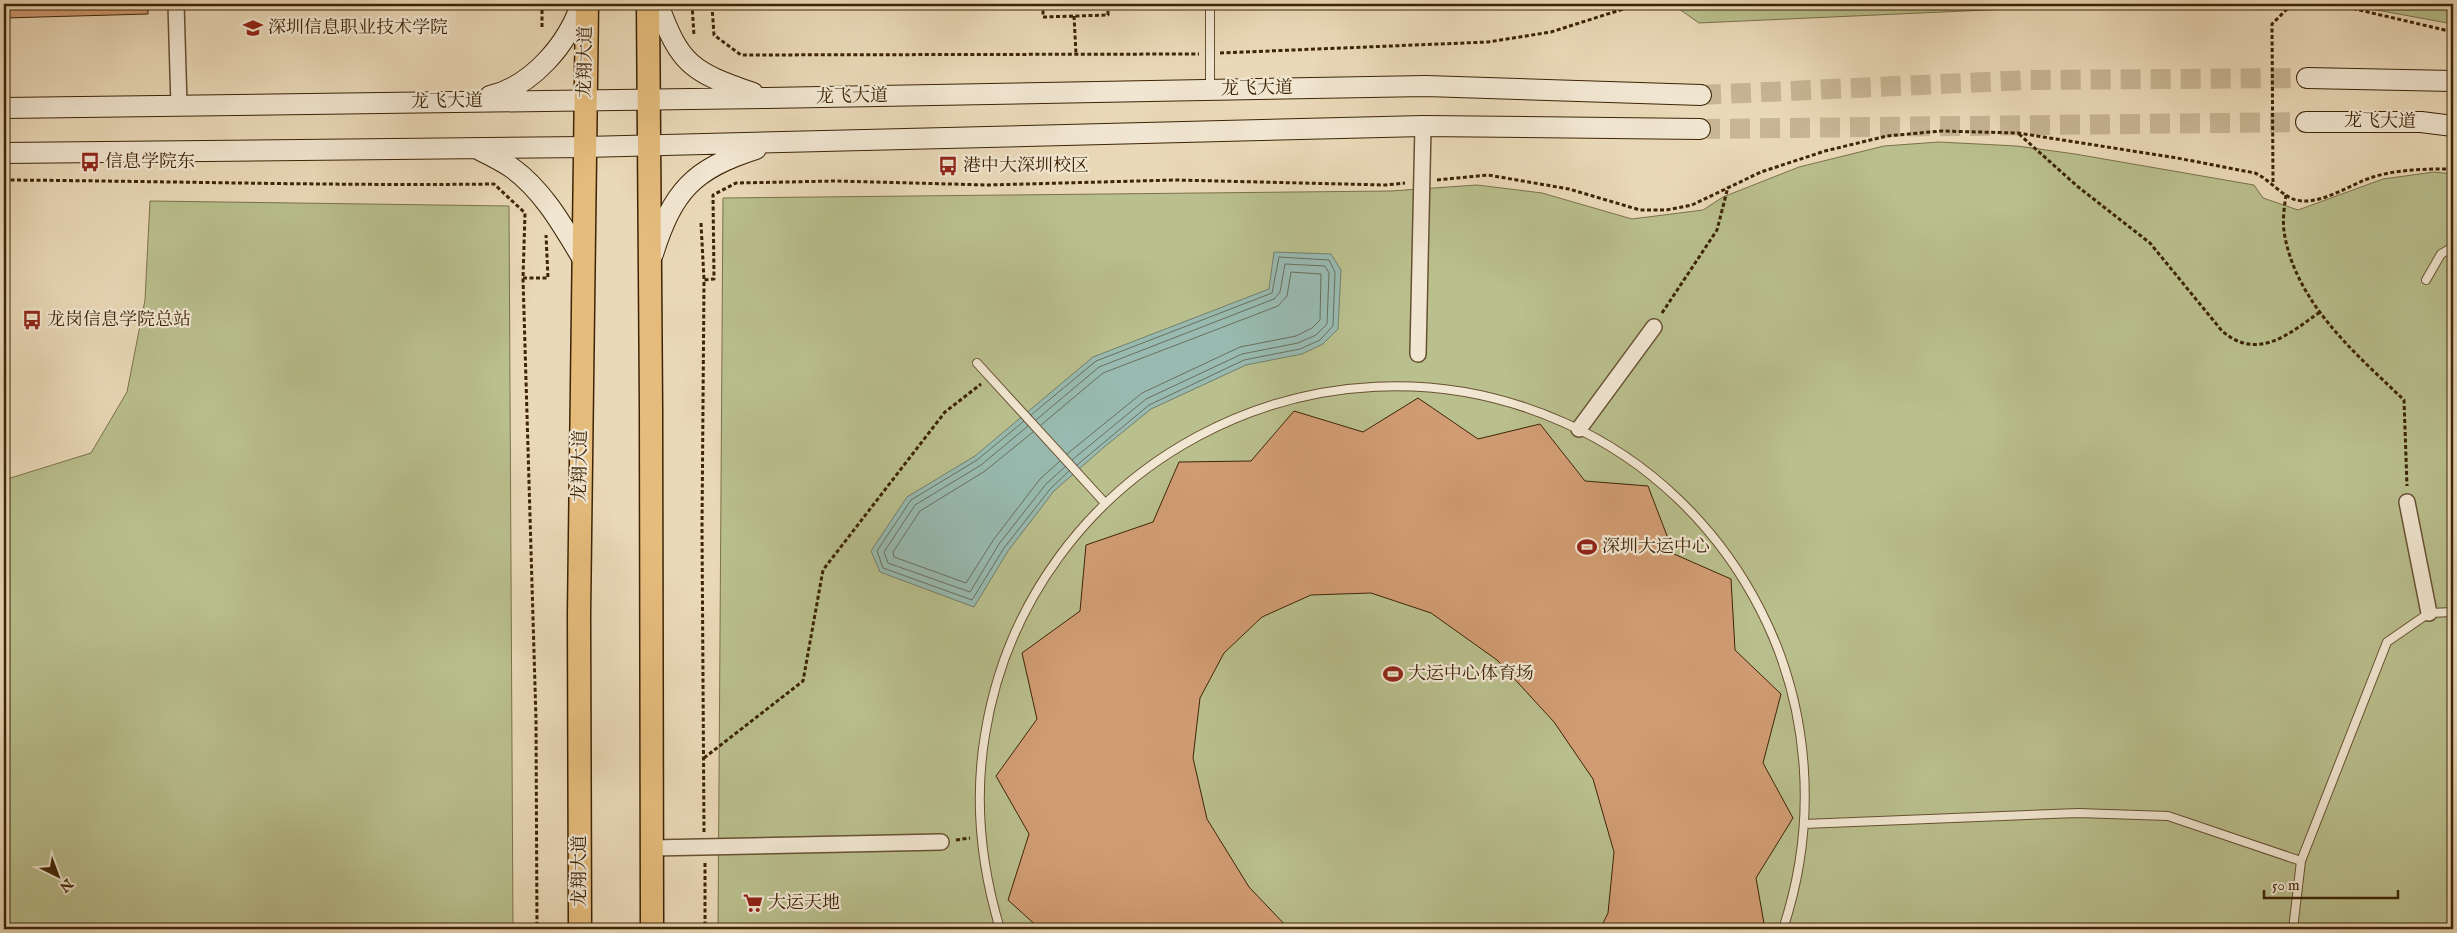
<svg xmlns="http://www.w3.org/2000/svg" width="2457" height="933" font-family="'IM FELL English','Noto Serif SC',serif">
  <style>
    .green { fill: #b9bf8d; stroke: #7b724a }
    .water { fill: #98bab0; stroke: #747e6c }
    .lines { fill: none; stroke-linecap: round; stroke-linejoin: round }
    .shore { stroke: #6a6f5b; stroke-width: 1 }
    .building { fill: #d19c73; stroke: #3d2406 }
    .secondary-tunnel { stroke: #c7b594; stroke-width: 20; stroke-dasharray: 20 10; stroke-linecap: butt }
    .lane-casing { stroke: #685132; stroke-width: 10 }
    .street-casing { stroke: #685132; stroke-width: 18 }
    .secondary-casing { stroke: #3d2406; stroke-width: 22 }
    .primary-casing { stroke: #3d2406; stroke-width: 25 }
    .path { stroke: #3d2406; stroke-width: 3; stroke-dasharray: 4 2.5; stroke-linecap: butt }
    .lane { stroke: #f1e6d1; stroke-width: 8 }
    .street { stroke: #f1e6d1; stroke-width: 15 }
    .secondary { stroke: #f1e6d1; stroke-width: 20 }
    .primary { stroke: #e5bc7c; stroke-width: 22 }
    .labels { text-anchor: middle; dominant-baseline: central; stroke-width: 4.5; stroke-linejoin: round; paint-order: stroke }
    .poi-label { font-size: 18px; fill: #3d2406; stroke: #f1e6d1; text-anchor: start }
    .street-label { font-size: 18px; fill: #3d2406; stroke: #f1e6d1 }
  </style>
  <rect width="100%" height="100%" fill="#ead9b8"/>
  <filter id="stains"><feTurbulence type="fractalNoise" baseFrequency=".004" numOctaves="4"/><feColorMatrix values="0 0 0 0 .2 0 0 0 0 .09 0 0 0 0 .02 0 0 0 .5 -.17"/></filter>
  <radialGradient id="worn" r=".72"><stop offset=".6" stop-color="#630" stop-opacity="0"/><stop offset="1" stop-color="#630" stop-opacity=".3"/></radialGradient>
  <!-- green -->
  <path class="green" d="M1672 4H2120L1699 23Z
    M2344 4H2453V24Z
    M1939 142 2017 146 2075 154 2254 185 2263 198 2298 210 2383 179 2434 172 2453 174V929H718L723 198 1391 191 1477 185 1542 193 1632 219 1703 210 1723 197 1799 167 1884 146Z
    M150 201 509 206 513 929H4V480L91 453 127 392 145 300Z"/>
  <!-- water -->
  <path class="water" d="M1274 252 1331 254 1341 270 1338 329 1323 344 1302 354 1246 365 1151 409 1103 448 1054 491 1008 551 974 607 880 572 871 551 907 497 975 456 1093 357 1269 289Z"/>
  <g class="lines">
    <!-- shore -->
    <path class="shore" d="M1031 415 1096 361 1272 293 1279 257 1329 260 1335 272 1333 326 1320 340 1300 349 1244 360 1149 405 1077 465
      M1036 420 1099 367 1274 299 1280 292 1285 264 1325 266 1329 273 1327 324 1316 335 1298 343 1242 354 1146 399 1072 460
      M1024 421 977 460 911 500 877 551 883 568 972 600 1004 548 1051 488 1069 471
      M1041 425 1103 373 1278 306 1287 296 1291 272 1321 274 1320 320 1312 328 1296 336 1240 347 1142 393 1067 454
      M1028 426 981 465 915 505 884 552 888 563 970 592 999 544 1046 484 1065 467
      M1033 432 985 471 920 511 893 552 894 557 966 583 994 539 1040 479 1060 461"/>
  </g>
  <!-- building -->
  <path class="building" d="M4 4H148V14L4 18Z
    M1418 398 1478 439 1540 424 1585 481 1648 486 1674 554 1731 579 1735 650 1781 694 1763 763 1793 818 1756 878 1765 929H1600L1608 913 1614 852 1593 779 1554 722 1497 660 1431 613 1371 593 1311 595 1262 617 1224 653 1200 698 1193 758 1207 819 1249 887 1289 929H1040L1008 900 1029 834 996 776 1037 719 1022 653 1080 611 1086 545 1153 522 1179 462 1251 461 1294 411 1363 432Z"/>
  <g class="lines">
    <!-- secondary-tunnel -->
    <path class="secondary-tunnel" d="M1701 95 2029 80 2307 78
      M1700 129 2306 122"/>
    <defs>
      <path id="lane" d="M1210 90V4
        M2426 280 2441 254 2453 247
        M977 363 1105 503
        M1804 824 2078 813 2168 816 2301 861
        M1000 929C981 866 974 801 985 735 1028 466 1317 311 1565 423 1649 460 1718 527 1760 609 1811 708 1818 824 1783 929
        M2293 929 2301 861 2387 642 2429 613 2453 612"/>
      <path id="street" d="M176 4 179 106
        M1418 354 1423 126
        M1579 429 1654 327
        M2407 502 2429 613
        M652 848 941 842"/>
      <path id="secondary" d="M658 4C680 65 692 72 753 93
        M2307 78 2453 81
        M490 96C532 86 568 44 581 4
        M4 108 766 98 1426 86 1701 95
        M2306 122H2421L2453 126
        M478 149C489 155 502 161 512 168 544 191 564 228 584 261
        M4 153 585 147 1423 126 1700 129
        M653 254C673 191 693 169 756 149"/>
      <path id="primary" d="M648 4 651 407 652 929
        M580 929 579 614 587 4"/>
    </defs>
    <!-- lane casing -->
    <use href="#lane" class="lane-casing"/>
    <!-- street casing -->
    <use href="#street" class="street-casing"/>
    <!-- secondary casing -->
    <use href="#secondary" class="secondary-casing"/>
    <!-- primary casing -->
    <use href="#primary" class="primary-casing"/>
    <!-- path -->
    <path class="path" d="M692 4 694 36
      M1043 4V17L1108 15V4
      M2334 4 2453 32
      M692 6H712L714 35 741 55 1199 54
      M1074 16 1076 54
      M542 27V4
      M1220 53 1488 42 1551 32 1639 4
      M2019 134 2077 186 2150 243 2222 331C2258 362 2290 333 2320 312
      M4 180C167 181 330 186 494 184L525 213 523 278 536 720 537 929
      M1437 180 1488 175 1569 189 1640 210H1666L1692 205 1761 172 1825 151 1887 136 1941 131 2018 133 2177 158 2255 173C2269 179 2283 197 2296 200 2321 206 2350 184 2373 177 2399 169 2426 169 2453 169
      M2273 182 2272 24 2292 4
      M2286 195C2284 209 2282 223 2285 237 2298 305 2356 354 2404 400L2407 486
      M701 223 704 280
      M523 278H548L546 235
      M1662 313 1717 230 1728 187
      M704 758 803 681 823 570 945 412 981 384
      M704 832 702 528 704 280 714 279 713 195 736 183 836 181 988 185 1175 180 1386 185 1405 183
      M956 840 970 838
      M705 863V929"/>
    <!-- lane -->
    <use href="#lane" class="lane"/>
    <!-- street -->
    <use href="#street" class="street"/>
    <!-- secondary -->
    <use href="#secondary" class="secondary"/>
    <!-- primary -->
    <use href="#primary" class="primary"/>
  </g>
  <!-- icons -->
  <defs>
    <symbol id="university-bare" viewBox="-9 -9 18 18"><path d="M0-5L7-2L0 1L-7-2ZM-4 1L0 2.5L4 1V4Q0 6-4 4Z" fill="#8f2418" stroke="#f1e6d1" stroke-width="2.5" paint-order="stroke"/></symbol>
    <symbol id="bus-bare" viewBox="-9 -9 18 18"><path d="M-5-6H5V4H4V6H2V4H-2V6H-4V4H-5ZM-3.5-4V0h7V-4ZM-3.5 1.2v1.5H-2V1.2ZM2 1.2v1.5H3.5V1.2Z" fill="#8f2418" stroke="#f1e6d1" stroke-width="2.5" paint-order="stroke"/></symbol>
    <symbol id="stadium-bare" viewBox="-9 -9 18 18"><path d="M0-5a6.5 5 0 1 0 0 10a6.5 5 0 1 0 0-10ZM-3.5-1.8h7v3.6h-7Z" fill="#8f2418" stroke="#f1e6d1" stroke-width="2.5" paint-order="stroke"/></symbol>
    <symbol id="supermarket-bare" viewBox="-9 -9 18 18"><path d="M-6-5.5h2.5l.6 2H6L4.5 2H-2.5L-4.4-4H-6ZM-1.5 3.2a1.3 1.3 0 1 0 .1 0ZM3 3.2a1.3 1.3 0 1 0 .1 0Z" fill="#8f2418" stroke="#f1e6d1" stroke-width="2.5" paint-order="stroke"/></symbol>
  </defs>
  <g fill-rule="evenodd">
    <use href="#university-bare" x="239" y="14" width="28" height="28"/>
    <use href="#bus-bare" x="76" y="148" width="28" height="28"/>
    <use href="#bus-bare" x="934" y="152" width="28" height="28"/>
    <use href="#bus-bare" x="18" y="306" width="28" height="28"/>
    <use href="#stadium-bare" x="1573" y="533" width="28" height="28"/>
    <use href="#stadium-bare" x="1379" y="660" width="28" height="28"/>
    <use href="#supermarket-bare" x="739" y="889" width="28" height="28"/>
  </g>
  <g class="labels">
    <!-- poi labels -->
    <g class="poi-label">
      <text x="268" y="28">深圳信息职业技术学院</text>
      <text x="105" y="162">信息学院东</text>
      <text x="963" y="166">港中大深圳校区</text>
      <text x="47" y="320">龙岗信息学院总站</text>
      <text x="1602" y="547">深圳大运中心</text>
      <text x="1408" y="674">大运中心体育场</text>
      <text x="768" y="903">大运天地</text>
    </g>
    <!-- street labels -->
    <g class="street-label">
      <text transform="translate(586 62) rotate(-89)">龙翔大道</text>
      <text transform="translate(1257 89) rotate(-1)">龙飞大道</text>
      <text transform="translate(852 97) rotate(-1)">龙飞大道</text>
      <text transform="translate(447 102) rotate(-1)">龙飞大道</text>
      <text transform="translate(2380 122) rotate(1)">龙飞大道</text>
      <text transform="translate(581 466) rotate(-89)">龙翔大道</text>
      <text transform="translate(580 871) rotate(-90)">龙翔大道</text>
    </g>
  </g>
  <!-- margin -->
  <rect width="2457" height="933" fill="none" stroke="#ead9b8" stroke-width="20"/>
  <rect x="5" y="5" width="2447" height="923" fill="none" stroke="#3d2406" stroke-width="2.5"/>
  <rect x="10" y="10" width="2437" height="913" fill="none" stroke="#3d2406"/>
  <!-- north arrow -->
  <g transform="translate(58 876) rotate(138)" stroke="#f1e6d1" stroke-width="4" paint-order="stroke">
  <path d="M0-4L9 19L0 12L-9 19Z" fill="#3d2406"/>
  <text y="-8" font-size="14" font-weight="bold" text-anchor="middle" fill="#3d2406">N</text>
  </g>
  <!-- scale -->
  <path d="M2264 890v8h134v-8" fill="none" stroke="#3d2406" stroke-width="2.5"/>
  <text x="2272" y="890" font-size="15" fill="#3d2406" stroke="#f1e6d1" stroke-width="4" paint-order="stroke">50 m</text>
  <rect width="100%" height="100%" filter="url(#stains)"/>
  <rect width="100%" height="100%" fill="url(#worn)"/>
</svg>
